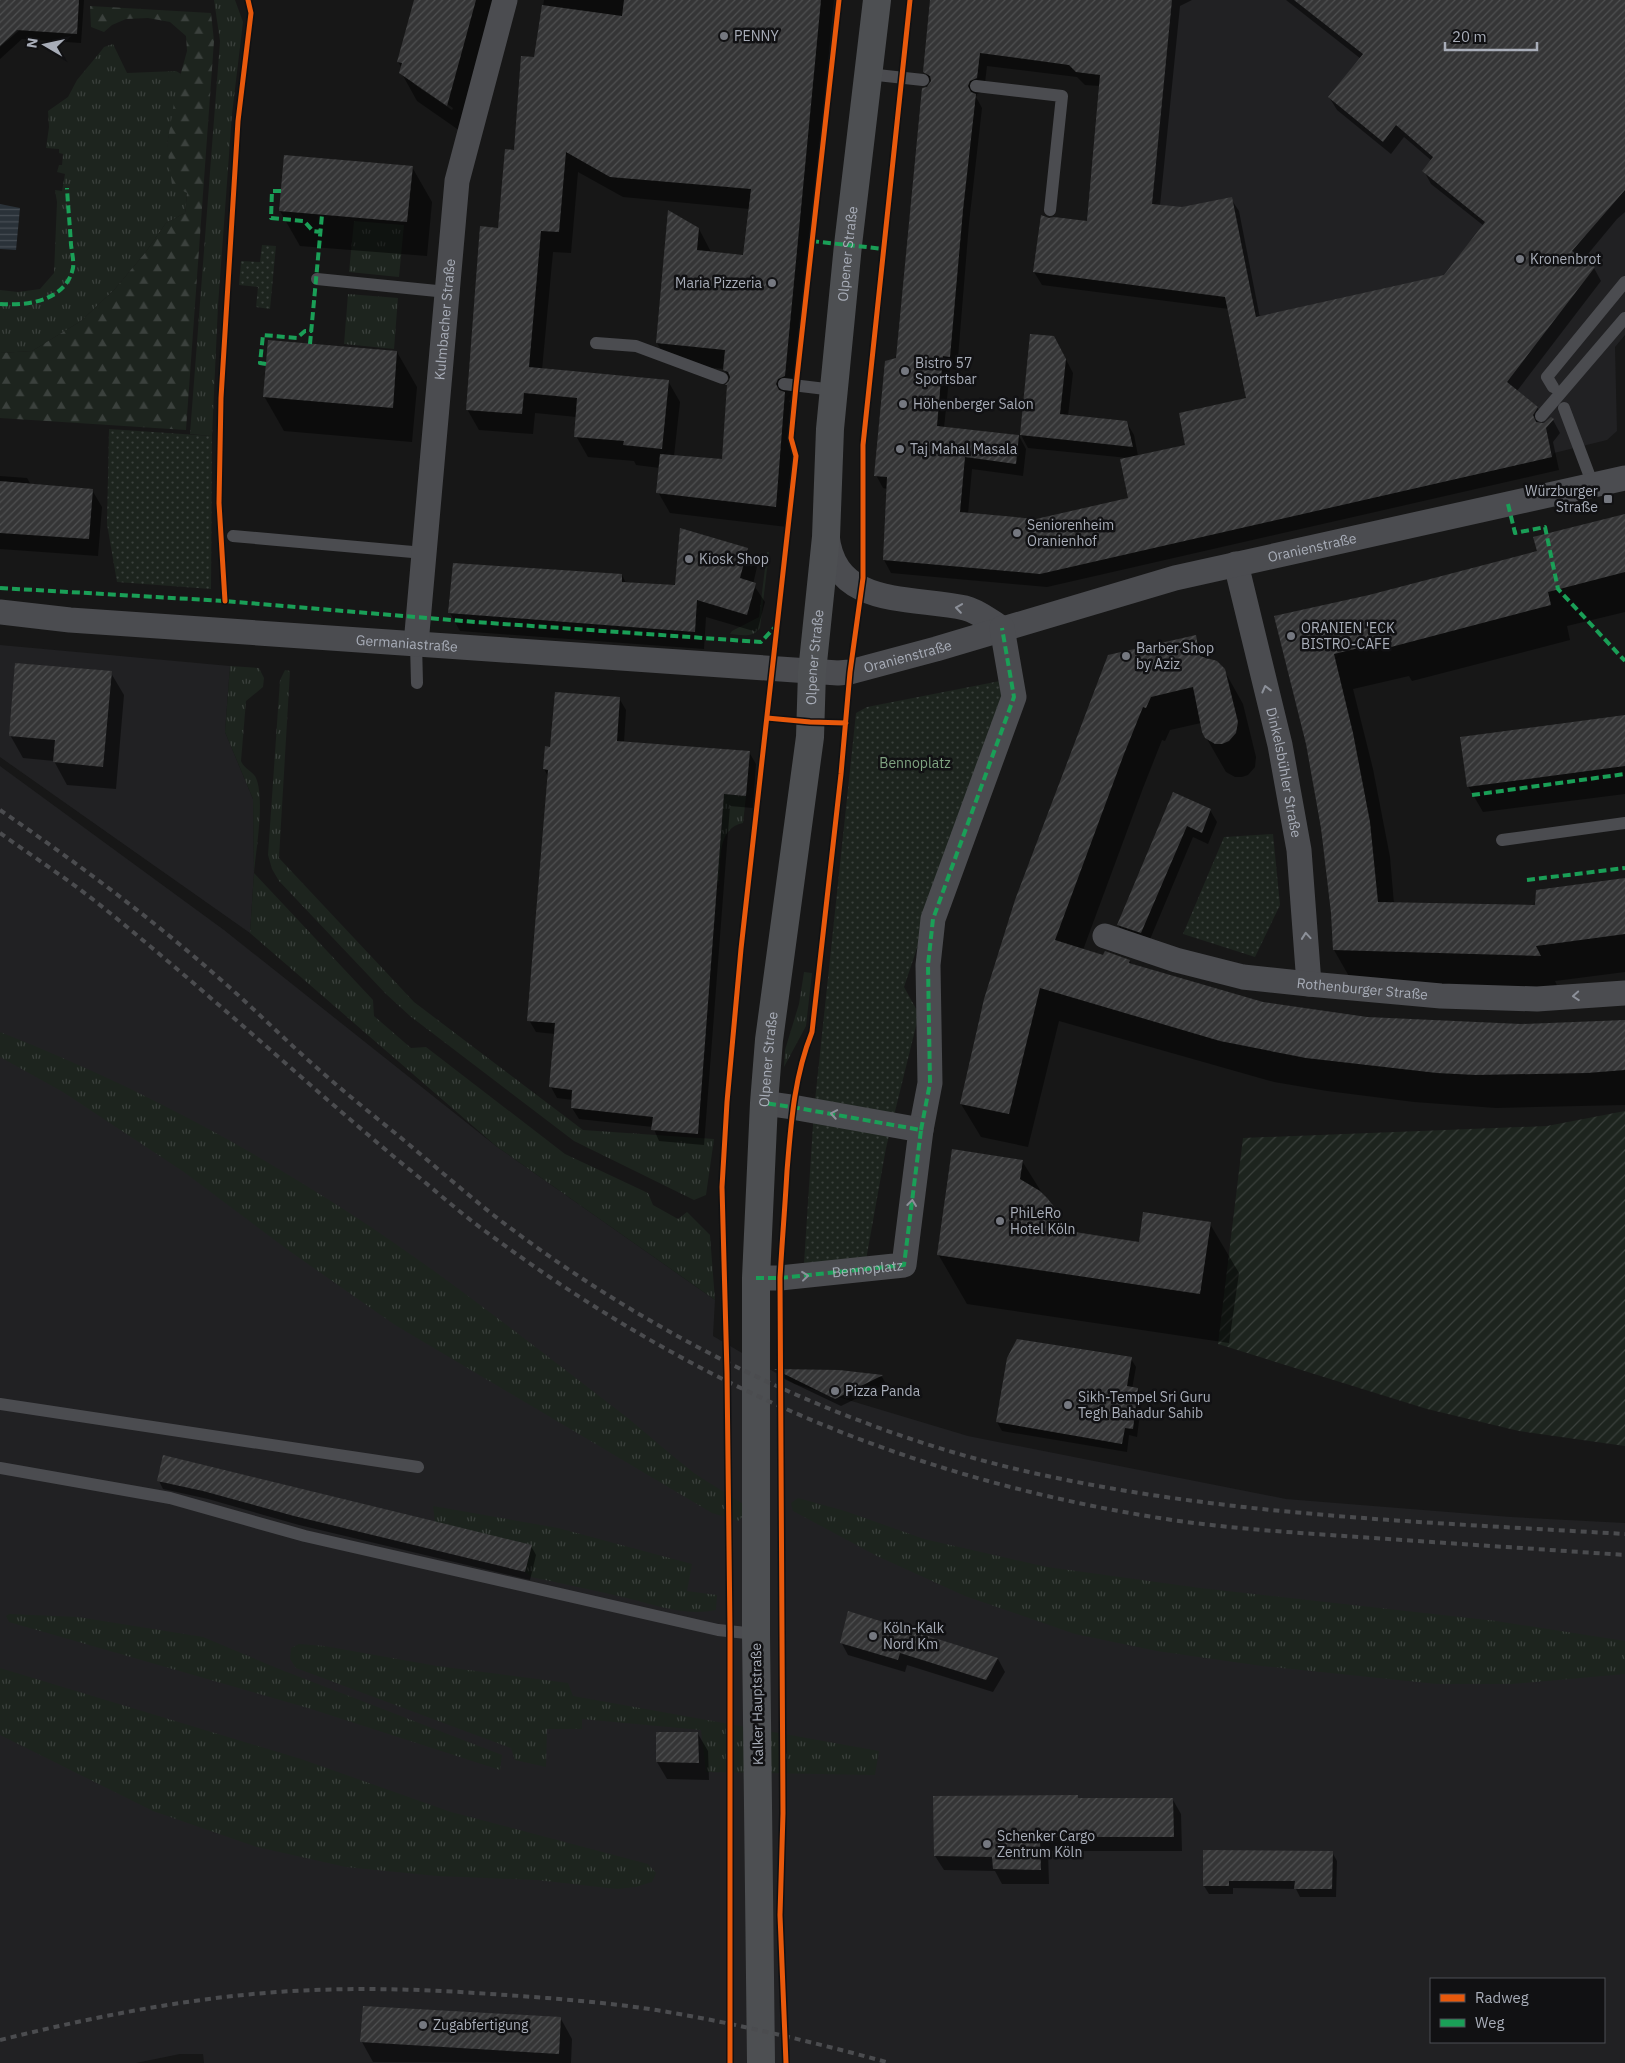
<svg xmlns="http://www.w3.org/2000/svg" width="1625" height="2063" font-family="'IBM Plex Sans',sans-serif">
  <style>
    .built { fill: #212123; fill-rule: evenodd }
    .grass { fill: url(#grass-tufts) }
    .forest { fill: url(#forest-firs) }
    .park { fill: url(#park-dots) }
    .garden { fill: url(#garden-furrows) }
    .water { fill: url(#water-rules) }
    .shadow { fill: #0007; fill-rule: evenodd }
    .building { fill: url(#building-hatch); fill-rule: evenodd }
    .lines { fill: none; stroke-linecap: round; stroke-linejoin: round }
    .service { stroke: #4b4c50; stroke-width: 12 }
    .minor { stroke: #4b4c50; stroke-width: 25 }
    .primary { stroke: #4d4f52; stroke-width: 28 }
    .rail { stroke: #4b4c4f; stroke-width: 4; stroke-dasharray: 6 5; stroke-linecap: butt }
    .quiet { stroke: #1a9f57; stroke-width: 4; stroke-dasharray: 8 4; stroke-linecap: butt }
    .cycleway-casing { stroke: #111113; stroke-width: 8 }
    .cycleway { stroke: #e8590c; stroke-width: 5 }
    .oneway { stroke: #8c9099 }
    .poi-dot { fill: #757880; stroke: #111113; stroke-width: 2 }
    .labels { text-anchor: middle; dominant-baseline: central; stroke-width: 5; stroke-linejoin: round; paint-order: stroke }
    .poi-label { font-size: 14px; fill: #a8adb8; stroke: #111113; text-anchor: start }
    .street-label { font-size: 14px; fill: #a8adb8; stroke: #111113 }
    .park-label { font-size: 14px; fill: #7fa381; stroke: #111113 }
  </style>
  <defs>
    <pattern id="grass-tufts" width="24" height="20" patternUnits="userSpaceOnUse" patternTransform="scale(1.25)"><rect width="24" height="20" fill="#1d241e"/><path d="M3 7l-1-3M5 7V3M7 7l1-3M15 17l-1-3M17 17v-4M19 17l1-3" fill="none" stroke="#3b413d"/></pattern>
    <pattern id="forest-firs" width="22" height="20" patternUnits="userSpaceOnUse" patternTransform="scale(1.25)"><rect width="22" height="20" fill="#1d241e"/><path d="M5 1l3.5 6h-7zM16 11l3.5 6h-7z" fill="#3b413d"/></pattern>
    <pattern id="park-dots" width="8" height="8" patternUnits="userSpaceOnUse" patternTransform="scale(1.25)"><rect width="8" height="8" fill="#1d241e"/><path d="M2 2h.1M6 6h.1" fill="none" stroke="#3b413d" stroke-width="1.8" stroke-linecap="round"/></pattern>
    <pattern id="garden-furrows" width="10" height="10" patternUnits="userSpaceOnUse" patternTransform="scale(1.25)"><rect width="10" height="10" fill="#1d241e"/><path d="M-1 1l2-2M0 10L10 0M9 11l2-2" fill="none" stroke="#3b413d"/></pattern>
    <pattern id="water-rules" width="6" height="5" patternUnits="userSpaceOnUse" patternTransform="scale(1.25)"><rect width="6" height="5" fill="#2a3239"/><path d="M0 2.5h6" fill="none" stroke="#464d54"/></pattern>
    <pattern id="building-hatch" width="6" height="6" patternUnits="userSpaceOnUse" patternTransform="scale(1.25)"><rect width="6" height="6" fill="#353536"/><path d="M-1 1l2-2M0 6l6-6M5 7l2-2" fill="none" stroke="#4f5051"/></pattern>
  </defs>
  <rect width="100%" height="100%" fill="#171717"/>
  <!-- built -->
  <path class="built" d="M1107 0H1625V335L1615 347 1617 431 1607 440 1554 453 1552 457 1295 516 1241 241 1087 221Z
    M0 645 230 666 225 732 253 799 254 873 250 933 0 757Z
    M0 766 224 930 496 1146 715 1300 713 1336 795 1384 968 1436 1286 1499 1511 1517 1625 1523V2063H204L203 2054H180L136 2063H0ZM1431 1979H1604V2042H1431Z"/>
  <!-- grass -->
  <path class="grass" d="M214 0H235L243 22 232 114 218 306 212 436 190 434 220 41Z
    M113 44 127 73 176 71 181 74 167 145 187 193 185 213 166 223 145 253 114 290 81 321 32 351 0 353V290L18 292 40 289 54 273 57 202 55 190 62 191 65 174 57 172 59 165H62L63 154 59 153V149L46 148 49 127 48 111 68 97 77 80 101 51 104 47Z
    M354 221 404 225 399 277 349 272Z
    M348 294 398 298 394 349 344 344Z
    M767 552H769L760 628C753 638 742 635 730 634L732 631 759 617Z
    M230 666 259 668 264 678 263 687 246 701 241 761C244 769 253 771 256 778 265 799 256 850 254 873L373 1000 374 1016 411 1048 426 1047 565 1154 648 1193 653 1205 678 1219 687 1212 710 1235 715 1300 496 1146 250 933 254 873 253 799 225 732Z
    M285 670 290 671 279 858 414 1002 583 1130 714 1139 706 1195 694 1200 574 1141 410 1016 386 994 279 881 272 869 268 855 280 680Z
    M724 794 746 796 743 823C717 828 721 860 719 881H717Z
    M804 972 812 973 806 1026 784 1067 785 1050 799 1004Z
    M0 1032C164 1096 319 1185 460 1290 517 1332 573 1376 629 1419 651 1437 672 1456 694 1473 710 1484 727 1493 743 1504L744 1515 738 1521 712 1513 395 1325 288 1250 184 1172 63 1092 0 1057Z
    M798 1498 845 1511 924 1539 1047 1567 1200 1588 1496 1621 1625 1641V1674L1512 1684H1437L1262 1666 1157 1651 1075 1634 965 1596 877 1556 793 1511 791 1503Z
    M433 1506 558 1528 692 1564 687 1591 717 1595 716 1610C682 1617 650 1603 618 1596 589 1589 560 1583 531 1577L525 1572 531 1545 435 1522Z
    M9 1614 78 1617 203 1637 279 1669 502 1755 500 1770 308 1708 9 1622 6 1616Z
    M299 1644 324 1646 437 1666 568 1683 573 1696 879 1751 875 1775 706 1772 701 1730 582 1719V1729H547L546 1767 515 1760 511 1748 296 1668 290 1659 291 1648Z
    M0 1668 301 1759 451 1812 648 1864 656 1873 652 1882 636 1887 617 1889 537 1880 437 1876 346 1867 257 1847 153 1811 0 1735Z"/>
  <!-- forest -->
  <path class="forest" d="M90 6 211 13 214 41 186 430 0 418V353L32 351 81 321 114 290 145 253 166 223 185 213 187 193 172 185 167 145 176 91 187 51 186 36 170 22 148 18 126 19 112 25 104 32 91 27Z"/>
  <!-- park -->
  <path class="park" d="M262 245 276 246 270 309 256 307 258 287 239 285 241 261 260 262Z
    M109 429 212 436 211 589 117 582 107 524Z
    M1000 681 1002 695 904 987 919 1014 886 1148 866 1260 804 1263 814 1110 856 713 867 707Z
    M1273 834 1280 905 1255 957 1183 934 1224 837Z"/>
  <!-- garden -->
  <path class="garden" d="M1625 1111V1446L1519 1431 1427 1409 1218 1344 1243 1138 1547 1126Z"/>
  <!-- water -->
  <path class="water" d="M0 204 20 208 16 250 0 249Z"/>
  <!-- shadow -->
  <path class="shadow" d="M0 0H84L81 43 22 39 0 59V47L23 27 21 25 0 44Z
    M415 0H499L463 133 417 101 401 72 402 68 398 62ZM414 81 453 108 452 110 414 84Z
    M544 0H834L796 397 789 401 797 414 787 527 670 513 658 492 660 468 636 465 634 461 588 457 576 436 577 417 535 413 533 434 479 430 467 409 499 229 535 59ZM578 172 623 197 750 209 744 256 711 252 699 229 657 343 669 364 724 369 731 381 727 385 728 388 724 460 674 456 680 402 668 381 542 370 553 252 571 253Z
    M932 0H1192L1180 6 1160 206 1182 208 1231 199 1239 211 1260 318 1445 276 1484 226 1431 184 1424 171 1432 161 1404 137 1391 154 1337 110 1329 97 1361 59 1286 0H1625V212L1617 219 1583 260 1594 268 1601 281 1517 391 1537 407 1545 420 1540 427 1553 420 1560 433 1553 442 1559 470 1047 587 891 573 884 560 888 489 883 488 876 475 897 359 927 88 931 83 925 72ZM987 66 1077 77 1085 85 1100 86 1088 223 1049 219 1034 272 1042 285 1229 309 1247 399 1187 446 1138 456 1134 435 1127 423 1068 416 1073 373 1061 350 1021 435 1028 448 1128 458 1129 499 1036 520 968 514 972 469 1023 476 1026 449 1019 436 944 428 950 369 957 370 969 223 982 108 976 97 977 94 984 91Z
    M412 167 432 202 427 256 300 246 280 211Z
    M397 352 417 387 412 442 284 431 264 396Z
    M0 476 27 478 31 485 92 490 102 507 98 556 0 549Z
    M1625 516V612L1567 626 1570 640 1412 681 1409 676 1353 689 1373 769 1390 857 1394 904 1536 906 1625 879V972L1555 981 1559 990 1354 985 1334 950 1332 913 1322 828 1307 744 1276 617 1369 596 1539 552Z
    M747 549 757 567 753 584 765 602 757 632 706 617 704 649 460 631 450 613 622 575 626 583 676 587Z
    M1195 636 1208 660 1224 670 1243 704 1256 757 1255 767 1248 775 1242 777H1235L1226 772 1203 732 1201 723 1170 730 1165 741 1162 740 1143 788 1083 950 1104 957 1130 961 1132 965 1263 1003 1367 1018 1521 1026 1625 1021V1105L1496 1108 1414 1102 1327 1091 1274 1082 1059 1021 1028 1147 981 1137 961 1104 1109 656Z
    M111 673 124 695 116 789 67 785 54 761 23 758 10 735Z
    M619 698 626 710 624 742 749 752 756 764 753 808 730 806 704 1145 659 1141 653 1127 579 1119 572 1108 573 1100 557 1098 551 1087 555 1034 536 1032 529 1020 549 778 544 769 551 748Z
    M1625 717V794L1483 812 1468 786Z
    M1173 794 1210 810 1217 822 1208 844 1193 837 1148 944 1125 936 1118 925Z
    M1022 1161 1067 1233 1140 1243 1210 1224 1239 1273 1229 1343 967 1304 938 1254Z
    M1131 1359 1136 1367 1132 1389H1138L1142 1398 1137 1437 1129 1435 1127 1452 1002 1431 997 1422Z
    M776 1370 839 1371 882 1377 886 1384 841 1406 780 1377Z
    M159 1481 531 1546 536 1555 530 1580 299 1525 208 1499 163 1489Z
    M849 1613 998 1659 1005 1672 993 1692 907 1665 905 1672 848 1655 841 1642Z
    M698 1734 708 1751 709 1780 667 1779 657 1762Z
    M1079 1799 1173 1800 1181 1814 1182 1851H1048L1049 1884H1002L995 1871 944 1870 935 1856Z
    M1332 1852 1337 1861 1336 1897H1300L1296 1889 1233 1888V1894H1209L1204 1886Z
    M561 2019 572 2039 571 2063 373 2062 362 2042Z"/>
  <!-- building -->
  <path class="building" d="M0 0H79L77 34 17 30 0 46Z
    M414 0H476L447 106 399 73 402 63 397 62Z
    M624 0H821L785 376 778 379 776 384 779 390 785 392 776 507 656 493 660 454 722 459 727 385H725L729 381 730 377 728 372 723 370 725 350 656 343 668 210 699 228 697 250 743 255 751 189 610 177 566 152 559 232 541 231 529 367 669 380 662 449 623 445 624 441 574 437 577 398 524 393 522 414 466 410 480 226 498 228 505 149 514 150 521 56 534 57 542 5 622 16Z
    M930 0H1172L1152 204 1182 207 1232 197 1256 317 1444 275 1485 222 1422 171 1433 157 1396 125 1383 142 1328 97 1363 54 1294 0H1625V190L1572 251 1595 267 1507 382 1538 407 1533 415 1536 422 1544 423 1551 417 1554 419 1546 428 1552 457 1040 574 883 560 887 477 874 476 885 361 896 358 922 88 927 87 931 81 930 76 923 72ZM980 53 1069 65 1076 72 1100 75 1087 221 1054 217 1049 218 1041 215 1033 272 1225 297 1246 398 1179 413 1185 445 1120 459 1128 498 1036 519 960 512 965 457 1016 464 1019 435 937 426 943 356 950 357 963 210 976 94 971 92 968 86 970 81 977 78Z
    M284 155 413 166 407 222 279 211Z
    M1030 334 1054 336 1066 359 1060 414 1127 421 1133 447 1020 435Z
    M268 340 397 351 393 408 263 397Z
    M0 481 93 489 89 539 0 533Z
    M1625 514V572L1548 592 1551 605 1391 647 1388 641 1334 654 1353 733 1370 822 1378 902 1535 905 1536 890 1625 878V934L1536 946 1541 956 1333 950 1331 913 1321 828 1306 744 1274 616 1369 595 1537 551 1533 537Z
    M680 528 748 548 740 578 756 583 747 615 697 600 695 632 448 613 453 563 622 574V582L675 585Z
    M1196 635 1200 656 1217 661 1225 669 1238 722 1236 733 1229 741 1222 744H1215L1205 738 1202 732 1193 687 1151 697 1146 708 1143 707 1124 754 1055 940 1103 955 1105 951 1130 960 1129 963 1263 1002 1367 1017 1521 1024 1625 1020V1070L1587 1073 1476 1075 1437 1073 1306 1058 1220 1041 1040 988 1009 1114 960 1104 984 999 1015 900 1108 655Z
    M15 663 112 671 103 767 53 762 55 740 9 736Z
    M555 692 620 697 617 741 750 751 746 796 724 794 698 1134 651 1130 653 1117 571 1108 572 1090 549 1087 555 1023 527 1021 548 770 543 769 545 746 550 747Z
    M1625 715V766L1467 787 1460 737Z
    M1173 792 1211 809 1202 833 1187 826 1141 933 1117 925Z
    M952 1149 1023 1160 1020 1179 1040 1191 1048 1199 1055 1208 1062 1230 1139 1242 1143 1212 1211 1222 1200 1294 937 1255Z
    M1017 1339 1132 1357 1127 1386 1138 1388 1133 1429 1125 1428 1122 1444 996 1422 1007 1358Z
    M774 1369 839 1370 883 1375 835 1399Z
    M163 1455 532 1545 525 1572 294 1516 203 1491 157 1481Z
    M848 1611 928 1636 998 1658 986 1680 900 1653 898 1660 840 1643Z
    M656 1732H698L699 1763 656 1762Z
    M1078 1795V1798H1173L1174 1837H1040L1041 1870 993 1869 992 1857 934 1856 933 1796Z
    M1203 1850 1333 1851 1332 1889H1294L1295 1881H1229V1886H1203Z
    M363 2006 561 2017 559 2054 360 2042Z"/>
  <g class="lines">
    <!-- service -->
    <path class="service" d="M868 74 923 80
      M976 86 1062 96 1050 210
      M317 279 447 292
      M596 343 636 346 722 378
      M784 384 834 390
      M1553 387 1547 377 1625 282
      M1564 408 1593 485
      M1541 416 1625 318
      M233 536 424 553
      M416 644 417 683
      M1502 840 1625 823
      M0 1404 418 1467
      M0 1468 170 1498 305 1536 718 1630 756 1634"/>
    <!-- minor -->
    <g class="minor">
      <path d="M827 535C834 609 913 596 965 608 978 611 991 622 1002 628"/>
      <path id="s1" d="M1236 564 1280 745 1299 850 1309 984"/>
      <path id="s2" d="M0 612 70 620 838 673 850 672 936 649 1175 578 1625 478"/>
      <path id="s3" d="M416 644 457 181 505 0"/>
      <path id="s4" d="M1105 936 1176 960 1243 977 1309 984 1441 996 1537 999 1625 993"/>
      <path d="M921 1130 930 1083 928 965 933 919 1014 697 1002 628"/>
      <path id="s5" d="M756 1278H780L904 1265 921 1130 792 1107 764 1103"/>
    </g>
    <!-- primary -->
    <path class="primary" id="s6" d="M761 2063 756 1634V1278L764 1103 769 1040 810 737 812 672 826 537 830 429 848 245 877 0"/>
    <!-- rail -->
    <path class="rail" d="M0 810C76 862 151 918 220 979 250 1005 278 1033 308 1060 338 1087 369 1112 400 1137 431 1163 461 1189 492 1214 646 1334 838 1429 1029 1472 1224 1516 1426 1522 1625 1534
      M0 833C35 858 72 882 105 909 205 990 300 1078 399 1161 428 1184 455 1209 485 1231 687 1382 898 1474 1147 1516 1217 1528 1288 1532 1358 1537 1447 1543 1536 1549 1625 1555
      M0 2040C69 2023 138 2008 209 1999 297 1987 387 1987 476 1993 536 1997 597 2001 656 2010 735 2023 813 2042 890 2063"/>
    <!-- quiet -->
    <path class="quiet" d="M281 191H272L271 218 304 221 313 231 321 232
      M811 241 884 249
      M0 304C27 306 66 301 73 268 74 262 72 252 71 245 70 226 68 207 67 188
      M310 344 322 215
      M266 364 260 363 263 335 297 338 305 331H312
      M1508 504 1515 533 1545 527 1558 589 1625 661
      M0 588 225 601 475 622 761 642 776 626
      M1472 795 1625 774
      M1527 880 1625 868
      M921 1130 930 1083 928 965 933 919 1014 697 1002 628
      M756 1278H780L904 1265 921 1130 792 1107 764 1103"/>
    <defs>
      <path id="cycleway" d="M225 601 219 503 221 398 238 121 251 13 248 0
        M767 718 810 722 846 723
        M730 2063V1631L727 1373 722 1187 727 1102 741 949 796 456 791 438 796 386 839 0
        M786 2063 780 1915 783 1813 780 1278C782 1242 785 1207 787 1171 791 1123 794 1077 812 1032L841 774 850 672 863 578V445L910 0"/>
    </defs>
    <!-- cycleway casing -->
    <use href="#cycleway" class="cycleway-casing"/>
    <!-- cycleway -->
    <use href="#cycleway" class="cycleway"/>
  </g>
  <!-- one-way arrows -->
  <defs><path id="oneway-chevron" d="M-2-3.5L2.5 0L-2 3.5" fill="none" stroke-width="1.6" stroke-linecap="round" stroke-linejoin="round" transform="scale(1.25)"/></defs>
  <g class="oneway">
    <use href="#oneway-chevron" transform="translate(959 608) rotate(-172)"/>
    <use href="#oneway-chevron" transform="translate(1266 689) rotate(-104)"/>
    <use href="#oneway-chevron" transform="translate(1306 936) rotate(-95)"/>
    <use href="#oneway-chevron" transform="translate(1576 996) rotate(176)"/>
    <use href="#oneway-chevron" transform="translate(834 1114) rotate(-170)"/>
    <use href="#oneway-chevron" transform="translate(912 1203) rotate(-83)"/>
    <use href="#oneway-chevron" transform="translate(805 1276) rotate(-6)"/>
  </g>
  <!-- markers -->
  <g class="poi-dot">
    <circle cx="724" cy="36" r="5"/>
    <circle cx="1520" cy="259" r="5"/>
    <circle cx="772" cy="283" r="5"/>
    <circle cx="905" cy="371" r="5"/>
    <circle cx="903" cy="404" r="5"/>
    <circle cx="900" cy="449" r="5"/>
    <rect x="1603" y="494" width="10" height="10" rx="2.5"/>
    <circle cx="1017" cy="533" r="5"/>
    <circle cx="689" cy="559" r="5"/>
    <circle cx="1291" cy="636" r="5"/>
    <circle cx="1126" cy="656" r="5"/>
    <circle cx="1000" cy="1221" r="5"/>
    <circle cx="835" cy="1391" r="5"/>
    <circle cx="1068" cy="1405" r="5"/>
    <circle cx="873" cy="1636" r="5"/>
    <circle cx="987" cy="1844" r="5"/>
    <circle cx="423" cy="2025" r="5"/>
  </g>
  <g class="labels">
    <!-- poi labels -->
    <g class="poi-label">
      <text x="734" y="36">PENNY</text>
      <text x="1530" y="259">Kronenbrot</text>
      <text x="762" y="283" text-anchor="end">Maria Pizzeria</text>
      <text x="915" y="363">Bistro 57<tspan x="915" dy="16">Sportsbar</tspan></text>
      <text x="913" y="404">Höhenberger Salon</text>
      <text x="910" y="449">Taj Mahal Masala</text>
      <text x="1598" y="491" text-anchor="end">Würzburger<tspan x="1598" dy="16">Straße</tspan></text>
      <text x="1027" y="525">Seniorenheim<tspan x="1027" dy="16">Oranienhof</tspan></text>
      <text x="699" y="559">Kiosk Shop</text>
      <text x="1301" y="628">ORANIEN 'ECK<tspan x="1301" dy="16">BISTRO-CAFE</tspan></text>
      <text x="1136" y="648">Barber Shop<tspan x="1136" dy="16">by Aziz</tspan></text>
      <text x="1010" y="1213">PhiLeRo<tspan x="1010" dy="16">Hotel Köln</tspan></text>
      <text x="845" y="1391">Pizza Panda</text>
      <text x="1078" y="1397">Sikh-Tempel Sri Guru<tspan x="1078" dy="16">Tegh Bahadur Sahib</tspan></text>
      <text x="883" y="1628">Köln-Kalk<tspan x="883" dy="16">Nord Km</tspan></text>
      <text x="997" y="1836">Schenker Cargo<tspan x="997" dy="16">Zentrum Köln</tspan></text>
      <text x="433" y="2025">Zugabfertigung</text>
    </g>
    <!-- street labels -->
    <g class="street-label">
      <text stroke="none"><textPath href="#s6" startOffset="1814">Olpener Straße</textPath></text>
      <text stroke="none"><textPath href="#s3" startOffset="326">Kulmbacher Straße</textPath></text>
      <text stroke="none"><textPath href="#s2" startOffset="1331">Oranienstraße</textPath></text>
      <text stroke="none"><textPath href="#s2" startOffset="408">Germaniastraße</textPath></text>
      <text stroke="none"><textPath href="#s2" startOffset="912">Oranienstraße</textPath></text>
      <text stroke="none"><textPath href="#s6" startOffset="1409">Olpener Straße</textPath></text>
      <text stroke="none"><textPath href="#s1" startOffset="214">Dinkelsbühler Straße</textPath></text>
      <text stroke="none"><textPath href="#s4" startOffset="264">Rothenburger Straße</textPath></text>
      <text stroke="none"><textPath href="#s6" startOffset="1004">Olpener Straße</textPath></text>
      <text stroke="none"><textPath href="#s5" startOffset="112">Bennoplatz</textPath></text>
      <text transform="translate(757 1704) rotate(-91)">Kalker Hauptstraße</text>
    </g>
    <!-- park labels -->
    <g class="park-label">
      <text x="915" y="763">Bennoplatz</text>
    </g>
  </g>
  <!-- legend -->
  <rect x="1430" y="1978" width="175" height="65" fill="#111113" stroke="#4d4f55"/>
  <rect x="1440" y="1994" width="25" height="8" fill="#e8590c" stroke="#4d4f55"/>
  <text x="1475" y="2003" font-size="15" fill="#a8adb8">Radweg</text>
  <rect x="1440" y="2019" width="25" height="8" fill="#1a9f57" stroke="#4d4f55"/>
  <text x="1475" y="2028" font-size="15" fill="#a8adb8">Weg</text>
  <!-- north arrow -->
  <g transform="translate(45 45) rotate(279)" stroke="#111113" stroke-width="4" paint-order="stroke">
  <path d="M0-4L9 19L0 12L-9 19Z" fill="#a8adb8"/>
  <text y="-8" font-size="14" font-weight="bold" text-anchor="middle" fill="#a8adb8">N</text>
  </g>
  <!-- scale -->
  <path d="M1445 42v8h92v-8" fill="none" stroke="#a8adb8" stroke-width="2.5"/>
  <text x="1452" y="42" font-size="15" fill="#a8adb8" stroke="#111113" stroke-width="4" paint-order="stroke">20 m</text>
</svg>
